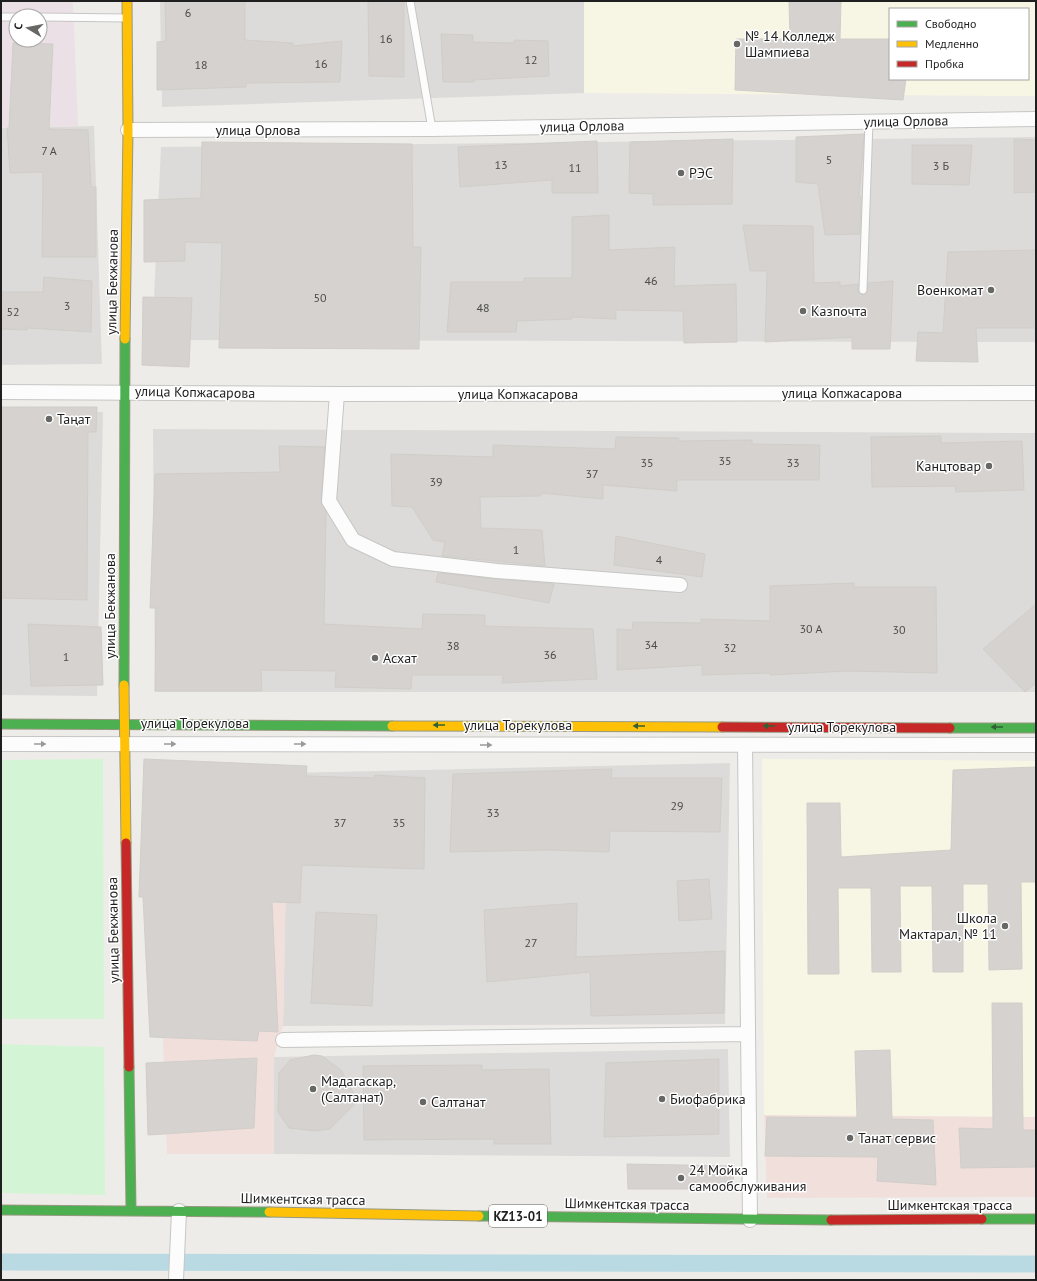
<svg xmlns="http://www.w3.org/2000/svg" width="1037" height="1281" font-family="'PT Sans',sans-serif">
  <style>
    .residential { fill: #dddbd9 }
    .commercial { fill: #f1dfdc }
    .industrial { fill: #ece0e7; fill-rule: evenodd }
    .education { fill: #f7f6e4; fill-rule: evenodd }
    .park { fill: #d4f5d5 }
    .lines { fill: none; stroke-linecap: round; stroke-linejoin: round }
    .canal { stroke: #b9dae3; stroke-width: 17 }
    .building { fill: #d5d2cf; stroke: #d1cec9 }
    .lane-casing { stroke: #c6c6c4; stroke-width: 9 }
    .street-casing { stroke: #c6c6c4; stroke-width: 16 }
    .fast-casing { stroke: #96987f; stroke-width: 11 }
    .slow-casing { stroke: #96987f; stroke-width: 11 }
    .jam-casing { stroke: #96987f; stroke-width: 11 }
    .lane { stroke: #fcfcfc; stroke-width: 7 }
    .street { stroke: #fcfcfc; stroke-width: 14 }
    .fast { stroke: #4caf50; stroke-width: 9 }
    .slow { stroke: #ffc107; stroke-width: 9 }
    .jam { stroke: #c62828; stroke-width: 9 }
    .oneway { fill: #336035 }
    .oneway2 { fill: #999 }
    .poi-dot { fill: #676765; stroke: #fff; stroke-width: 1.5 }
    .labels { text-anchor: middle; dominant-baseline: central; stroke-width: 3; stroke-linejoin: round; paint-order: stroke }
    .number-label { font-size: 12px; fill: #4c4c4b }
    .shield { fill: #fff; stroke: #626262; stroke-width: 1 }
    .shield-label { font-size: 13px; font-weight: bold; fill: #1f1f1f }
    .poi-label { font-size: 14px; fill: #1f1f1f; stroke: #fff; text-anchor: start }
    .street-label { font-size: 14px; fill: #1f1f1f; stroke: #fff }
  </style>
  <rect width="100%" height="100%" fill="#eeece8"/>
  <!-- residential -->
  <path class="residential" d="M160 1H584V93L162 107Z
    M94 126 102 364 1 365V128Z
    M1036 137V342L152 340 161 147Z
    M1 412H103L97 696 1 695Z
    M153 429 1036 433V692H155Z
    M730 763 725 1024 283 1026 288 773Z
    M728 1049 730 1157 274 1154V1057Z"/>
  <!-- commercial -->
  <path class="commercial" d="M154 773H288L283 1026 274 1057V1154H167Z
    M764 1115 1036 1117V1197L767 1198Z"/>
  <!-- industrial -->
  <path class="industrial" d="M1 1H91L73 3 78 126 1 128ZM16 16H40V40H16Z"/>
  <!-- education -->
  <path class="education" d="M584 1H1036V96L584 93ZM890 9H1028V79H890Z
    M762 759 1036 761V1117L764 1115Z"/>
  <!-- park -->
  <path class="park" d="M103 759 104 1019H1V760Z
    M1 1044 104 1047 105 1195 1 1193Z"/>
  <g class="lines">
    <!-- canal -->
    <path class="canal" d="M1 1262 1036 1264"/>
  </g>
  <!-- building -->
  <path class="building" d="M165 1H245V40L293 43V46L342 41 340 82 246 83V87L157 90V42L166 41Z
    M368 1H404V77L369 76Z
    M789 1H841L840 39H890V79H906L903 100 735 90 736 39H790Z
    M441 34 473 35V42L514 43V40L548 41 549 76 474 80V82H443Z
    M13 43 53 44 49 129 88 130 91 187H96V257H42L43 172 10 173 7 128H9Z
    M864 134 859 196 861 197 860 234 825 235 818 184 796 182V137Z
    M733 139 732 204 653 205V194L629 193 630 142Z
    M1014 139 1036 140V192L1014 193Z
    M597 141 598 193H552V180L460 187 458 147Z
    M202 142 412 144 413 247H421L419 349 219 348 222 243 185 242V261L144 262V200L201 198Z
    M912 145H972L969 185 912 184Z
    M609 215V250L675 247 674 286 736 284 737 342 684 343 683 311 616 310V319L572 317V319L517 321 516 332H447L451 282H524V278H572V217Z
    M743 225 813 226 814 283 840 282V286L858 284V292L863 295 867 292 868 283 893 281 890 349H852V337L765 342 767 271H750Z
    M1036 250V328H976L978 362 916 361 918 332 943 333 948 252Z
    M44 277 92 281 91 332 27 328V330L1 329V292H43Z
    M143 297 192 298 189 367 142 365Z
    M1 407H97L96 432H88L87 600 1 598Z
    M941 436V443L1022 441 1024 490 956 492 955 486 872 487 871 437Z
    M616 437 679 438V441L752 440V444L820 445 819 480H677V491L603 485V499L541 493V496L480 497 481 528 542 530 545 566 442 556 445 542 433 540 412 507 392 506 391 454 493 457V445L615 449Z
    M279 446 325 447 321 500 326 512 324 624 422 629 423 614 485 615V626L593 629 597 679 502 683 503 675H412L411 689 335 687 336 671 261 670 262 691H155L156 608H150L155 474 280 472Z
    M616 536 705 554 702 577 614 565Z
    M438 573 496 579 554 584 549 603 436 582Z
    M854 583V587H936L937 673 848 671 770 675V673L702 675V665L617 670V629L632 630 633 622 701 623V619L770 621V586Z
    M1036 604V683L1025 692 983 649Z
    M28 624 101 627 103 685 31 686Z
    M144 759 307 766 306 776 374 778 375 775 425 778 424 869 302 865 300 903 272 902 278 1032 259 1031 257 1041 150 1037 143 897H139Z
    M1036 767V882H1021L1022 969 989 970 988 884H963V972H933L932 886H900L901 972H872L871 888H838L839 974H808L807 803H840L841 857 951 850 953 770Z
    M612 769 611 778H722L720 832 610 831 609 852 548 850 450 852 453 774Z
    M709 879 712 919 679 921 677 881Z
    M577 903 576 957 725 951 724 1013 591 1016 590 972 487 982 484 910Z
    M316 912 377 915 372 1006 311 1003Z
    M992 1003H1022L1023 1130H1036V1167L961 1168 959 1128 993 1129Z
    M890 1050 892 1119 933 1120 936 1185 877 1181 878 1157 765 1156 767 1117 857 1118 855 1051Z
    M314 1055 322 1056 341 1070 358 1101 330 1129 315 1131 289 1128 278 1112 279 1073 290 1060Z
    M257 1058 254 1128 148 1135 146 1063Z
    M719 1059V1134L604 1137 606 1063Z
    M482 1065V1070L549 1069 551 1144H494V1139L364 1140 363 1066Z
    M627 1164 734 1166 733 1189H628Z"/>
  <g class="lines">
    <defs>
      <path id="lane" d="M410 1 432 129
        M1 17H16
        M40 17 127 18
        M863 290 869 122"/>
      <path id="street" d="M128 130 432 129 1036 119
        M1 392 337 394 1036 393
        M337 394 329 501 353 540 393 559 497 571 680 585
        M1 744 1036 745
        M745 745 750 1220
        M283 1040 748 1034
        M176 1280 179 1211"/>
      <path id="fast" d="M124 685 125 339
        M1 724 392 726
        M950 728H1036
        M129 1067 131 1210
        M1 1210 269 1212
        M479 1216 831 1220
        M982 1219H1036"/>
      <path id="slow" d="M125 339 128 130 127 1
        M124 685 126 843
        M392 726 722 727
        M269 1212 479 1216"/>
      <path id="jam" d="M722 727 950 728
        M126 843 129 1067
        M831 1220 982 1219"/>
    </defs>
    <!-- lane casing -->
    <use href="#lane" class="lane-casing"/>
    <!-- street casing -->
    <use href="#street" class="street-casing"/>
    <!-- fast casing -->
    <use href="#fast" class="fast-casing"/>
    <!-- slow casing -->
    <use href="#slow" class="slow-casing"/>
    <!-- jam casing -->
    <use href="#jam" class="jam-casing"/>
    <!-- lane -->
    <use href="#lane" class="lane"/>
    <!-- street -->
    <use href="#street" class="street"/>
    <!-- fast -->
    <use href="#fast" class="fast"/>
    <!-- slow -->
    <use href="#slow" class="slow"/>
    <!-- jam -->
    <use href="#jam" class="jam"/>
  </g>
  <!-- one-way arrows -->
  <defs><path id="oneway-solid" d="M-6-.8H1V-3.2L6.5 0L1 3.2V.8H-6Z"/></defs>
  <g class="oneway">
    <use href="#oneway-solid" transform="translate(439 725) rotate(-180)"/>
    <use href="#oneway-solid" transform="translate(639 726) rotate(-180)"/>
    <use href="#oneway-solid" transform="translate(769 726) rotate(-180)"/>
    <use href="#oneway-solid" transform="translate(997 727) rotate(-180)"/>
  </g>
  <g class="oneway2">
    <use href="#oneway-solid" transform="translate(40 744)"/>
    <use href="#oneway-solid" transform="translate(170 744)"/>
    <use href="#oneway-solid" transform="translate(300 744)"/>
    <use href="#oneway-solid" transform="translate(486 745)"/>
  </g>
  <!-- markers -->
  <g class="poi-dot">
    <circle cx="737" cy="44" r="4"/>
    <circle cx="681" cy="173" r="4"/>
    <circle cx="991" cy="290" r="4"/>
    <circle cx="803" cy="311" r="4"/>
    <circle cx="49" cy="419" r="4"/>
    <circle cx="989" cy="466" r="4"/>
    <circle cx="375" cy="658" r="4"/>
    <circle cx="1005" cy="926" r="4"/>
    <circle cx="313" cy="1089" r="4"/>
    <circle cx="662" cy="1099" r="4"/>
    <circle cx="423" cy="1102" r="4"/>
    <circle cx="850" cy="1138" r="4"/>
    <circle cx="681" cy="1178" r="4"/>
  </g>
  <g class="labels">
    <!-- number labels -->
    <g class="number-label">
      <text x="188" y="12">6</text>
      <text x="386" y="38">16</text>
      <text x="531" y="59">12</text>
      <text x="321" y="63">16</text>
      <text x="201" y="64">18</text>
      <text x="49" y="150">7 А</text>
      <text x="829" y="159">5</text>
      <text x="501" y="164">13</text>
      <text x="941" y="165">3 Б</text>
      <text x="575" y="167">11</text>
      <text x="651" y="280">46</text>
      <text x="320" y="297">50</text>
      <text x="67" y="305">3</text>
      <text x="483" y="307">48</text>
      <text x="13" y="311">52</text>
      <text x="725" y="460">35</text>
      <text x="647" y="462">35</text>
      <text x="793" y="462">33</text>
      <text x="592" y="473">37</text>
      <text x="436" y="481">39</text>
      <text x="516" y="549">1</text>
      <text x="659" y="559">4</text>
      <text x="811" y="628">30 А</text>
      <text x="899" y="629">30</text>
      <text x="651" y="644">34</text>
      <text x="453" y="645">38</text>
      <text x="730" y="647">32</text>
      <text x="550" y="654">36</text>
      <text x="66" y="656">1</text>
      <text x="677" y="805">29</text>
      <text x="493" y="812">33</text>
      <text x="340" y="822">37</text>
      <text x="399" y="822">35</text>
      <text x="531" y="942">27</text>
    </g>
    <!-- shield labels -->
    <rect class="shield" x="489" y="1205" width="58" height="22" rx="3"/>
    <g class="shield-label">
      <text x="518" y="1216">KZ13-01</text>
    </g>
    <!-- poi labels -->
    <g class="poi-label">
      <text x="745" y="36">№ 14 Колледж<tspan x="745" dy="16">Шампиева</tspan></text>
      <text x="689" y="173">РЭС</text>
      <text x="983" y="290" text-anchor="end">Военкомат</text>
      <text x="811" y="311">Казпочта</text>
      <text x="57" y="419">Таңат</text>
      <text x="981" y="466" text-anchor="end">Канцтовар</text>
      <text x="383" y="658">Асхат</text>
      <text x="997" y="918" text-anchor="end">Школа<tspan x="997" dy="16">Мактарал, № 11</tspan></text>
      <text x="321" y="1081">Мадагаскар,<tspan x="321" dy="16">(Салтанат)</tspan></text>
      <text x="670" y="1099">Биофабрика</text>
      <text x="431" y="1102">Салтанат</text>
      <text x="858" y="1138">Танат сервис</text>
      <text x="689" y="1170">24 Мойка<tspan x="689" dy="16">самообслуживания</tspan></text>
    </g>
    <!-- street labels -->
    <g class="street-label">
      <text transform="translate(906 121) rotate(-1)">улица Орлова</text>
      <text transform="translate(582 126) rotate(-1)">улица Орлова</text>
      <text x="258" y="130">улица Орлова</text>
      <text transform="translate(112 282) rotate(-89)">улица Бекжанова</text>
      <text transform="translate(195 392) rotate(1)">улица Копжасарова</text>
      <text x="842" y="393">улица Копжасарова</text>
      <text x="518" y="394">улица Копжасарова</text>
      <text transform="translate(110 606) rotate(-90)">улица Бекжанова</text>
      <text x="195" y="723">улица Торекулова</text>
      <text x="518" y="725">улица Торекулова</text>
      <text x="842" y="727">улица Торекулова</text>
      <text transform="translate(113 930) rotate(-91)">улица Бекжанова</text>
      <text transform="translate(303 1199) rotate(1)">Шимкентская трасса</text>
      <text transform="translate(627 1204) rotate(1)">Шимкентская трасса</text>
      <text x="950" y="1205">Шимкентская трасса</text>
    </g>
  </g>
  <!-- border -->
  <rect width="1037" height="1281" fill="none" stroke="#1f1f1f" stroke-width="4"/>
  <!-- legend -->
  <rect x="889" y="8" width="140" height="72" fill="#ffffff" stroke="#a5a5a5"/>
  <rect x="897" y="21" width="20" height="6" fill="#4caf50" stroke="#a5a5a5"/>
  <text x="925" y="28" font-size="12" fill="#1f1f1f">Свободно</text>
  <rect x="897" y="41" width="20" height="6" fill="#ffc107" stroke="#a5a5a5"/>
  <text x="925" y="48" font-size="12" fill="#1f1f1f">Медленно</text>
  <rect x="897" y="61" width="20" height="6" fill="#c62828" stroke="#a5a5a5"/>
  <text x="925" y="68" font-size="12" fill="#1f1f1f">Пробка</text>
  <!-- north arrow -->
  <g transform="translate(28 28) rotate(280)"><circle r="19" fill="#ffffff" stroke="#a5a5a5"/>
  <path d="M0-3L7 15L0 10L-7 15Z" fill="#676765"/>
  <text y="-6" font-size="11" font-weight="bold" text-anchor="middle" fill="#1f1f1f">С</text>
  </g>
</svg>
